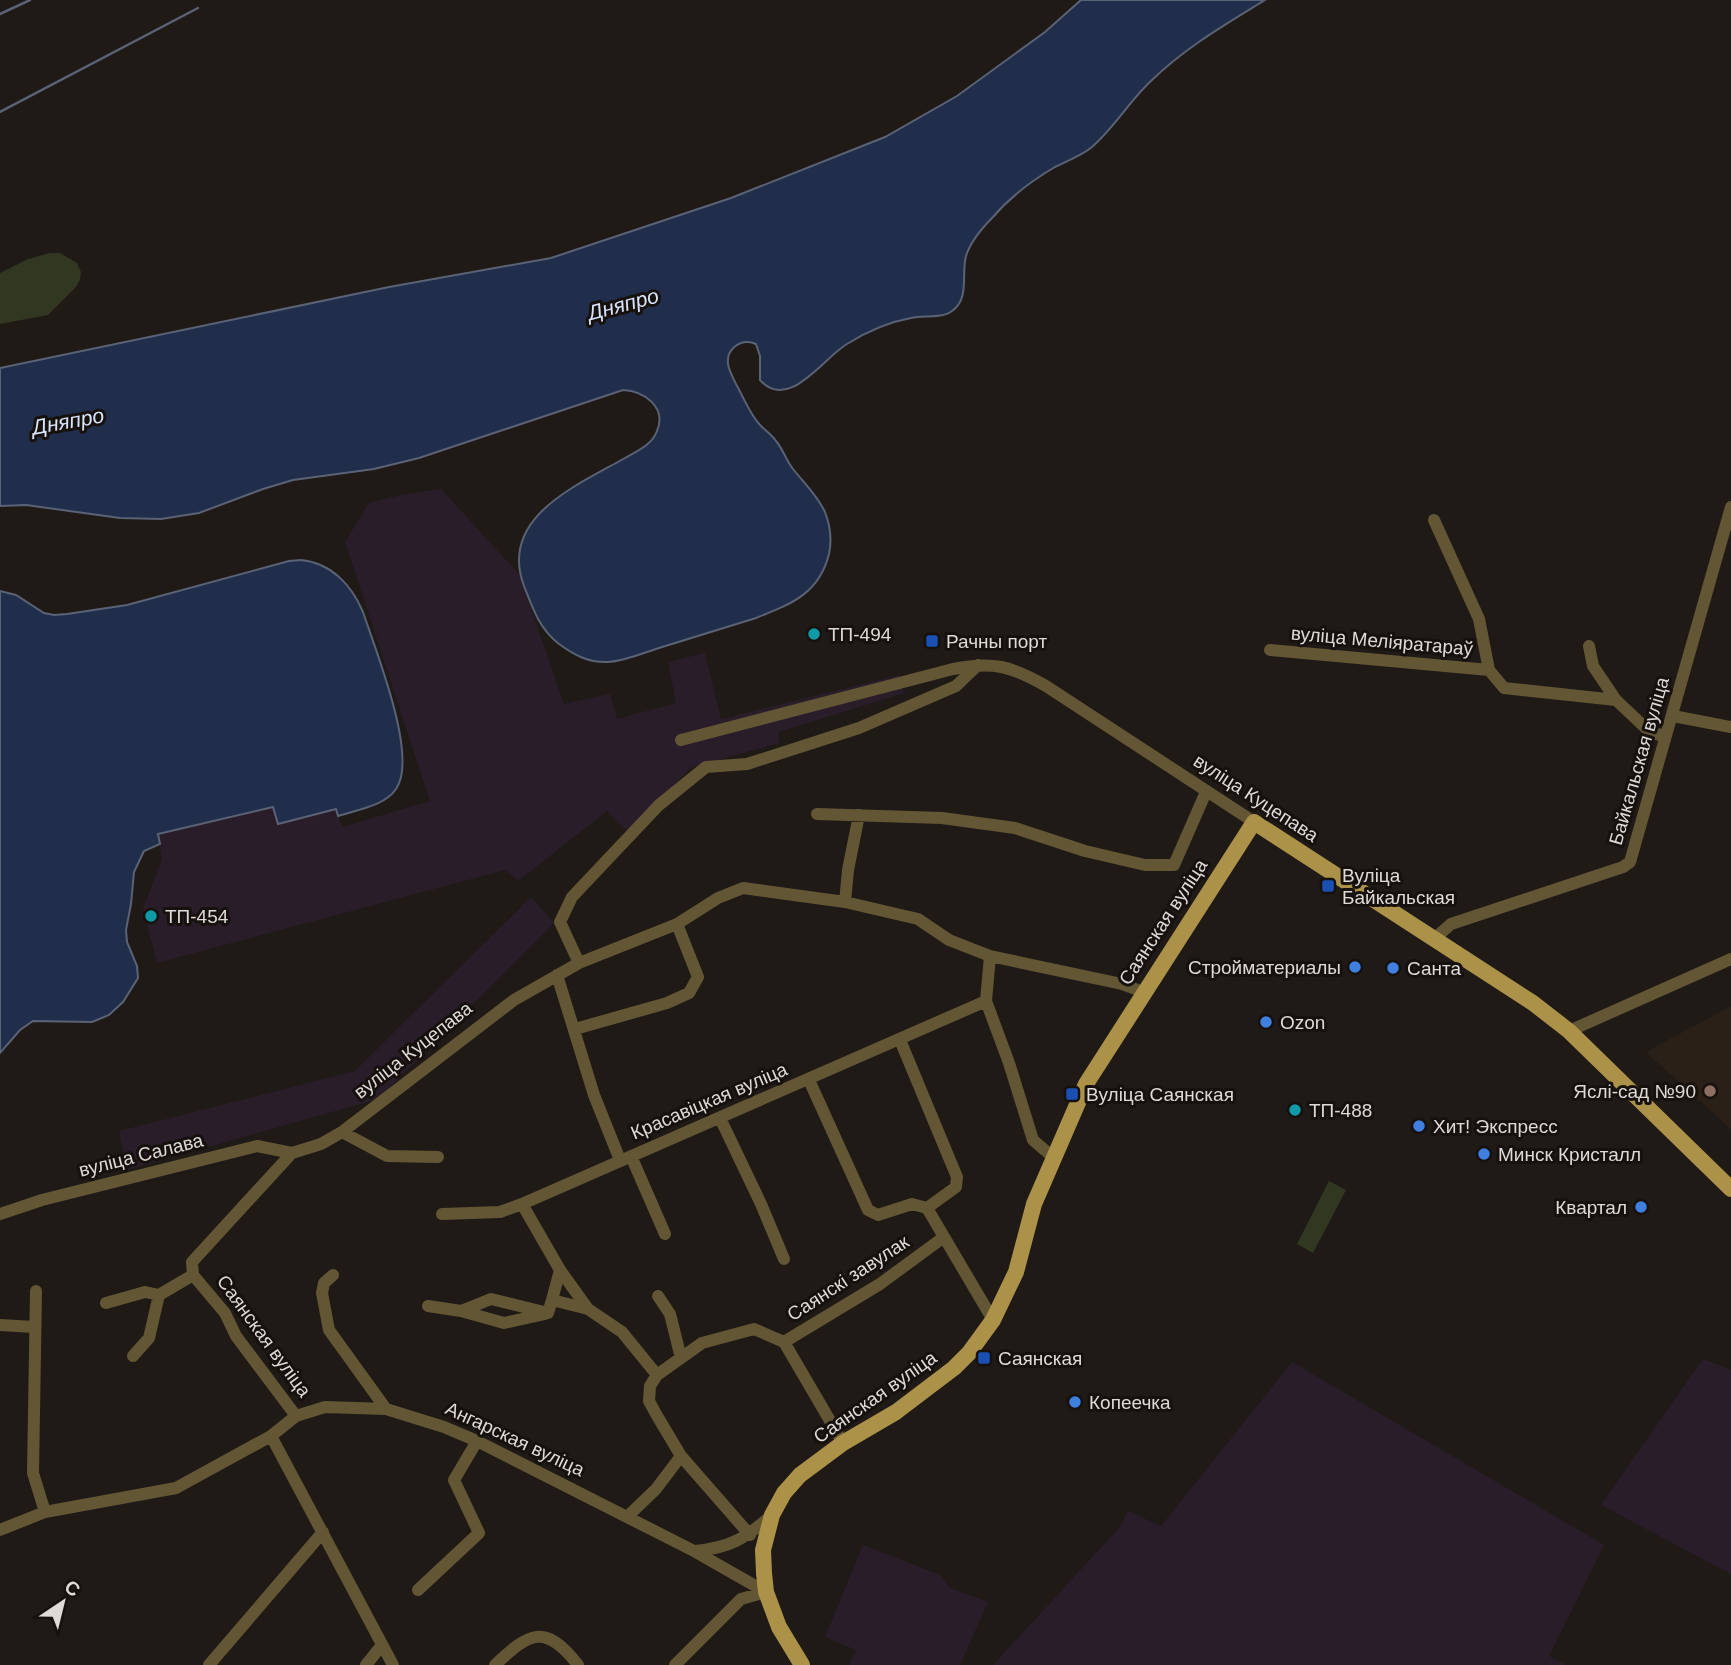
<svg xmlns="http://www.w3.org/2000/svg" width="1731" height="1665" font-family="Helvetica,sans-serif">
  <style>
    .built { fill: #2a2018 }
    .industrial { fill: #2a1d2a }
    .green { fill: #313720 }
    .water { fill: #212e4b; stroke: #5a6275; stroke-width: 2 }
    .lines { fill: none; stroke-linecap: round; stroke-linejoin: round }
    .stream { stroke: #5a6275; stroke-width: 2.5 }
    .minor { stroke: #635635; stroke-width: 12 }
    .major { stroke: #ac9248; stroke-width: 16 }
    .culture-dot { fill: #0f9aa8; stroke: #16110d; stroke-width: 2.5 }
    .transit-dot { fill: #1a4fb4; stroke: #16110d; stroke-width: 2.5 }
    .shop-dot { fill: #3f7fe0; stroke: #16110d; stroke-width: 2.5 }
    .education-dot { fill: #8d6e63; stroke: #16110d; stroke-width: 2.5 }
    .labels { text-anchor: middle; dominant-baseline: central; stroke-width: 6; stroke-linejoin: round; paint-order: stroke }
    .poi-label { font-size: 19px; fill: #dedad8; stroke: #16110d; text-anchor: start }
    .street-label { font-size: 19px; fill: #dedad8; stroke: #16110d }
    .water-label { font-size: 21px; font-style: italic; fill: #d8e4fc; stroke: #16110d }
  </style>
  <rect width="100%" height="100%" fill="#1f1a16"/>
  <!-- built -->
  <path class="built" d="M1731 1006V1129L1646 1052Z"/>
  <!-- industrial -->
  <path class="industrial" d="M441 489 519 574 564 704 610 694 617 719 676 703 668 662 705 653 721 719 900 675 904 693 779 732V743L692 767 628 832 607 811 518 881 505 870 157 963 143 909 162 859 158 834 274 807 279 824 336 809 342 827 430 801 345 542 369 503 401 495Z
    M531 897 554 923 378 1099 127 1170 119 1131 355 1071Z
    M1703 1359 1731 1370V1574L1601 1505Z
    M1292 1362 1604 1545 1549 1656 1566 1665H993L1120 1527 1128 1511 1161 1526Z
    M863 1545 940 1575 950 1588 988 1602 960 1665H849L856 1650 825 1637Z"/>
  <!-- green -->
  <path class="green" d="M50 253H60L77 263 81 272 80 280 76 287 48 315 0 324V273L28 259Z
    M1329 1181 1346 1190 1313 1253 1297 1244Z"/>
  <!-- water -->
  <path class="water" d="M1081 0H1265C1226 24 1186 47 1152 80 1130 100 1115 127 1092 147 1081 156 1067 161 1055 167 1031 181 1011 196 993 217 983 227 970 243 966 256 961 275 970 298 952 311 942 319 923 315 911 318 889 322 866 332 847 344 823 358 789 412 760 380V356L756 344C745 339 734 344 729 354 725 365 732 375 736 384 744 398 750 415 761 426 766 431 772 435 776 441 783 449 786 460 793 469 804 483 817 495 825 512 830 525 832 540 829 554 819 594 791 604 756 618 724 628 692 638 659 648 643 653 625 661 608 662 589 663 574 655 559 644 539 628 533 609 524 586 498 517 578 485 625 458 637 451 652 445 657 431 667 407 644 391 623 390L419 458 374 469 293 480 263 489 199 513 161 519 120 518 26 505 0 506V368L389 287 551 258 731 198 885 137 957 96 1045 32Z
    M301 560C332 563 352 586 363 612 375 649 419 757 396 789 385 806 356 810 338 816L336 809 278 824 273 807 158 834 160 844 144 851 134 872 131 904 126 930 127 942 137 966 138 978 123 1002 109 1015 92 1022 33 1021 20 1030 0 1053V591L16 595 44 613 54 615 67 614 127 605 289 561Z"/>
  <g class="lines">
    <!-- stream -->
    <path class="stream" d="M0 14 30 0
      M0 112 198 8"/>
    <!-- minor -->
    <path class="minor" d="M1434 520 1479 619 1489 670 1504 688 1616 700
      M1589 646 1593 666 1616 700 1652 734 1666 735
      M1270 650 1489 670
      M1673 716 1731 727
      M681 740 953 669C993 661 1011 666 1046 686L1254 822
      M817 814 942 818 1015 828 1085 851 1145 865H1174L1206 792
      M845 902 848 870 859 815
      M1434 939 1451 924 1623 867 1630 862 1731 507
      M990 956 986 1001 1009 1063 1033 1140 1054 1158
      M579 963 560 922 572 897 659 805 706 767 747 764 859 728 956 686 978 665
      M557 975 594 1095 620 1160
      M575 1029 667 1003 689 993 698 977 677 924
      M1569 1031 1731 959
      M900 1040 957 1177 956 1187 927 1208
      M809 1080 868 1210 878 1215 912 1204 927 1208
      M720 1118 761 1204 784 1259
      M342 1132 387 1156 438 1157
      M292 1153 192 1262 193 1275 225 1313 236 1336 296 1416
      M631 1156 665 1234
      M522 1204 560 1270 588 1309 622 1332 657 1375 650 1386 649 1401 656 1414 681 1456 750 1535
      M927 1208 993 1320
      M0 1214 42 1200 257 1146 292 1153 321 1144 342 1132 514 1000 579 963 677 924 718 898 743 888 845 902 918 919 949 940 990 956 1122 984 1143 992
      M442 1214 500 1212 522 1204 986 1001
      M560 1270 552 1300 588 1309
      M333 1275 324 1283 322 1293 329 1330 386 1409
      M36 1291 33 1473 45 1512
      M658 1296 670 1314 681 1358
      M106 1303 145 1292 159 1295 193 1275
      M428 1306 461 1311 491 1299 548 1313 552 1300
      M461 1311 504 1323 545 1314
      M0 1325 34 1327
      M784 1342 880 1284 944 1237
      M784 1342 843 1443
      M133 1356 149 1338 159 1295
      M657 1375 702 1343 754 1329 784 1342
      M271 1436 393 1665
      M627 1517 656 1489 681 1456
      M0 1530 45 1512 176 1488 271 1436 296 1416 325 1407 386 1409 444 1427 477 1441 694 1551 766 1592
      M695 1551C730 1548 746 1538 772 1515
      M418 1590 479 1533 454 1480 477 1441
      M209 1665 323 1532
      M366 1665 382 1645
      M495 1665C529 1633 545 1622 578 1665
      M675 1665 741 1599 766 1592"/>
    <!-- major -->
    <path class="major" d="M802 1665 779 1627 766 1592 764 1573 763 1550 772 1515 784 1493 800 1475 843 1443 896 1412 954 1368 969 1353 993 1320 1016 1272 1034 1204 1086 1084 1254 822 1533 1003 1569 1031 1731 1189"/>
  </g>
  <!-- markers -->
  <g class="culture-dot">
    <circle cx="814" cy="634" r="7"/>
    <circle cx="151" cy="916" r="7"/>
    <circle cx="1295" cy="1110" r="7"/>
  </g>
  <g class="transit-dot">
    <rect x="925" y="634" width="14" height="14" rx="3.5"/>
    <rect x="1321" y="879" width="14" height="14" rx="3.5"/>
    <rect x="1065" y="1087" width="14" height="14" rx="3.5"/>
    <rect x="977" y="1351" width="14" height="14" rx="3.5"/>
  </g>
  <g class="shop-dot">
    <circle cx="1355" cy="967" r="7"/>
    <circle cx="1393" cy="968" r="7"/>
    <circle cx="1266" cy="1022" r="7"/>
    <circle cx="1419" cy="1126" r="7"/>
    <circle cx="1484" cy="1154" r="7"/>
    <circle cx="1641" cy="1207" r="7"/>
    <circle cx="1075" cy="1402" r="7"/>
  </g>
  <circle class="education-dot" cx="1710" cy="1091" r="7"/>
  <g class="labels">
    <!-- poi labels -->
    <g class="poi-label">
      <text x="828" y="634">ТП-494</text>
      <text x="946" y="641">Рачны порт</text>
      <text x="1342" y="875">Вуліца<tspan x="1342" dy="22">Байкальская</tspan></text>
      <text x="165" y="916">ТП-454</text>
      <text x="1341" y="967" text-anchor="end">Стройматериалы</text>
      <text x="1407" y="968">Санта</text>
      <text x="1280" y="1022">Ozon</text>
      <text x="1696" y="1091" text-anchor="end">Яслі-сад №90</text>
      <text x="1086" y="1094">Вуліца Саянская</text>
      <text x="1309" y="1110">ТП-488</text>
      <text x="1433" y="1126">Хит! Экспресс</text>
      <text x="1498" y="1154">Минск Кристалл</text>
      <text x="1627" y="1207" text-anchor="end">Квартал</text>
      <text x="998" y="1358">Саянская</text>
      <text x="1089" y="1402">Копеечка</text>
    </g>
    <!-- street labels -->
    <g class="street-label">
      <text transform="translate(1382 641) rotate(5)">вуліца Меліяратараў</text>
      <text transform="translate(1639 761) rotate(-74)">Байкальская вуліца</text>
      <text transform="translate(1256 798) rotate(33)">вуліца Куцепава</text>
      <text transform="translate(1163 922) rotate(-57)">Саянская вуліца</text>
      <text transform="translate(413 1050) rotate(-38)">вуліца Куцепава</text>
      <text transform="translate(709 1101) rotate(-23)">Красавіцкая вуліца</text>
      <text transform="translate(141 1155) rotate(-14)">вуліца Салава</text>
      <text transform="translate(848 1278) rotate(-33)">Саянскі завулак</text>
      <text transform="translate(264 1336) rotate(54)">Саянская вуліца</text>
      <text transform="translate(875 1397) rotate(-35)">Саянская вуліца</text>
      <text transform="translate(515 1439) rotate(25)">Ангарская вуліца</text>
    </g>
    <!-- water labels -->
    <g class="water-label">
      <text transform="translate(623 304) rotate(-15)">Дняпро</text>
      <text transform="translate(68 421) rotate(-10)">Дняпро</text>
    </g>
  </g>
  <!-- north arrow -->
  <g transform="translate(63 1602) rotate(35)" stroke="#16110d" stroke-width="5" paint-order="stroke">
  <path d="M0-5L12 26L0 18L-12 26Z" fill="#dedad8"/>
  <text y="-10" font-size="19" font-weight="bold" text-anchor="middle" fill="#dedad8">С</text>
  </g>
</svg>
